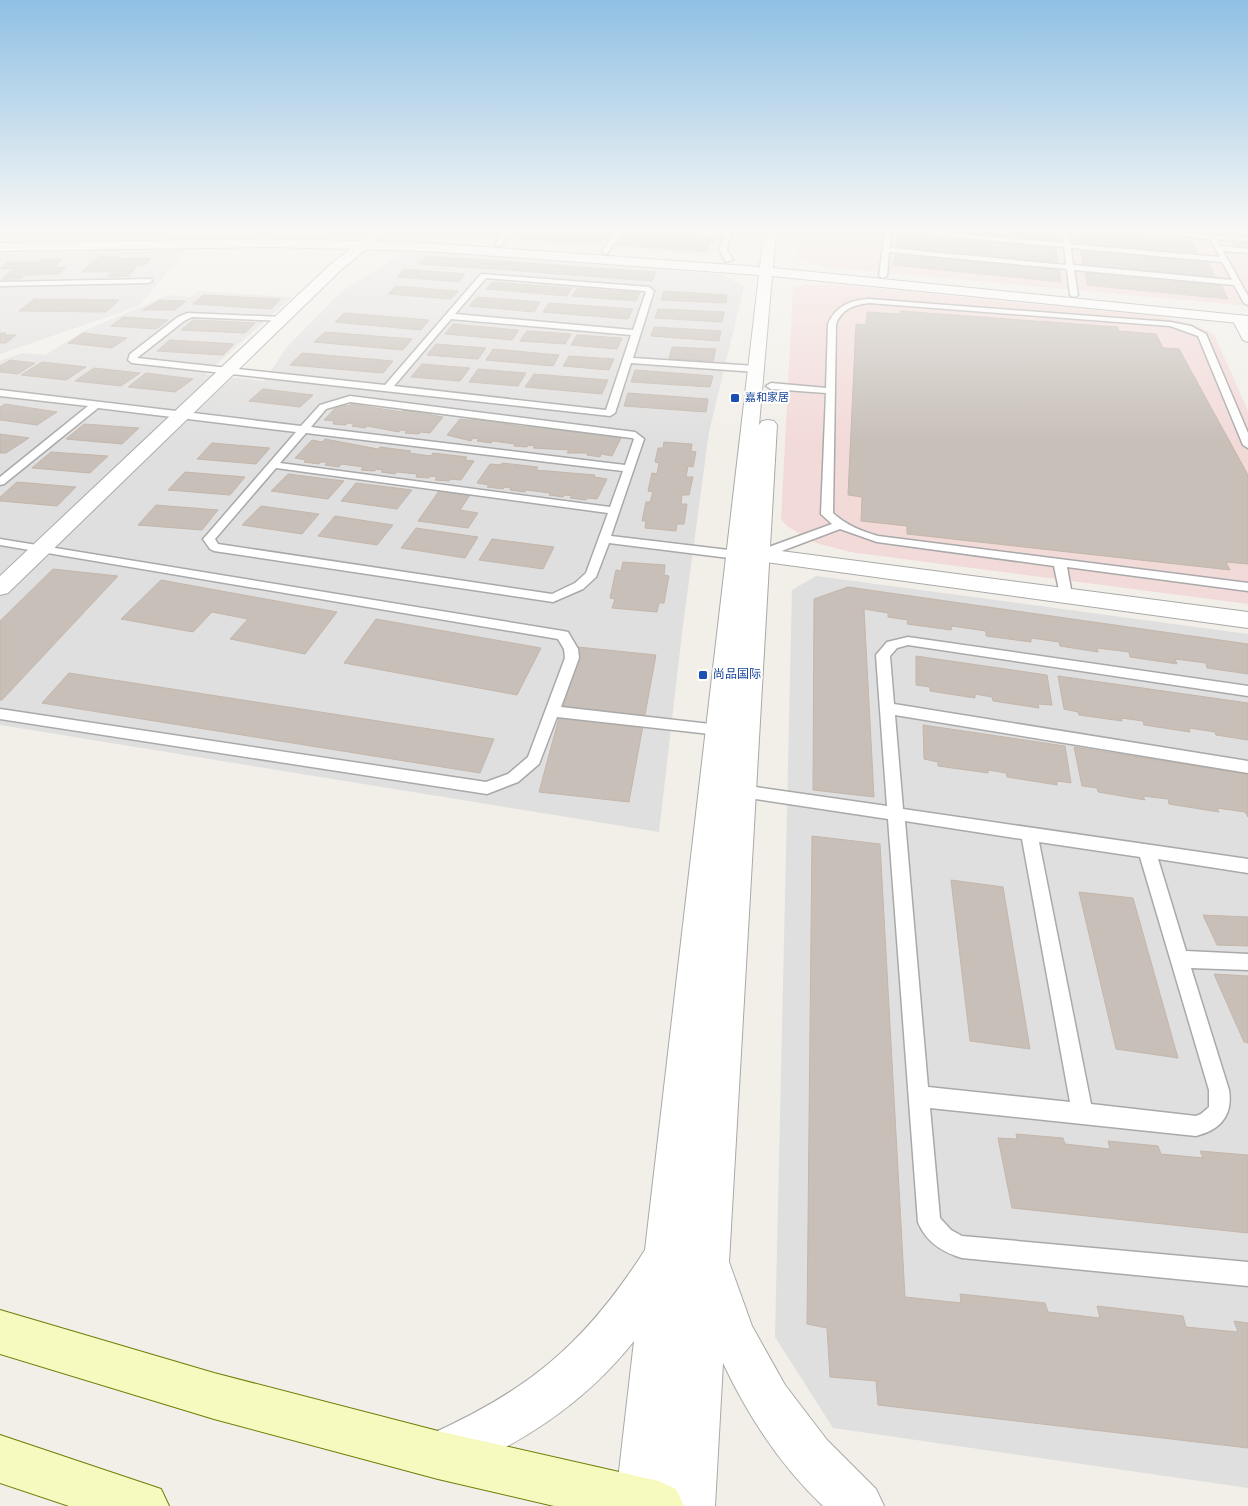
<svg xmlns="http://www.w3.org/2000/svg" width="1248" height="1506" font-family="Overpass,'Noto Sans SC',sans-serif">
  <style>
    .residential { fill: #e0dfdf }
    .commercial { fill: #f2dad9 }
    .building { fill: #c7bfb8; stroke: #c4b6ab }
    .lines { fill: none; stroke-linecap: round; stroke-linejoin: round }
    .service-casing { stroke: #a9a9a9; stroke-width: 3 }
    .minor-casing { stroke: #a9a9a9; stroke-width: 2 }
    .tertiary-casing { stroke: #a9a9a9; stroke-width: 2 }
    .secondary-casing { stroke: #707d05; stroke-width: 2 }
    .service { fill: #fff; fill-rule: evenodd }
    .minor { fill: #fff; fill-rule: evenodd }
    .tertiary { fill: #fff; fill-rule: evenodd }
    .secondary { fill: #f7fabf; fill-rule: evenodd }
    .transit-dot { fill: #1a4fb4; stroke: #fff; stroke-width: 2 }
    .labels { text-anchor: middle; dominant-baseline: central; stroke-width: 4; stroke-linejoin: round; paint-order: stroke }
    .far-transit-label { font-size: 11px; fill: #164399; stroke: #fff; text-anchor: start }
    .transit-label { font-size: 12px; fill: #164399; stroke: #fff; text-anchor: start }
  </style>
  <rect width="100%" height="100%" fill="#f2efe9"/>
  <!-- residential -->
  <path class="residential" d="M0 232H184L0 235Z
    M186 250 139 306 0 354V253Z
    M407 250 721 274 744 287 709 432 682 633 659 832 0 725V361L22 353 45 355 86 330 168 295 191 297 198 291 292 297 205 374 264 381 287 347 341 292Z
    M816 576 1248 634V1488L833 1428 775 1337 792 590Z"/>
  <!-- commercial -->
  <path class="commercial" d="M425 232H720L711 256 422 235Z
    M799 232H1248V306L826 267 797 259Z
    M809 285H838L1156 316 1192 324 1214 334 1248 411V604L850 552 816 543 790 528 781 520 793 287Z"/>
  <!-- building -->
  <path class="building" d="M459 232H500L495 237 456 235Z
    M521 232H610L602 244 516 238Z
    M625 232H635L712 237 706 252 617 245Z
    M940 232H1055L1057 242Z
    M1075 232 1192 241 1198 254 1077 243Z
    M899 233 1056 248 1058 262 896 247Z
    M1232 241 1248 243V249L1233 247Z
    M1081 251 1208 262 1215 277 1083 265Z
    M895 255 1059 270 1061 282 893 265Z
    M427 256 501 261 495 269 419 264Z
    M99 257H119L116 259 151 258 145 265H138L128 276 107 277 111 272H81Z
    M42 259H62L53 268 66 267 59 274 25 275 21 279H2L12 270 24 268 0 269 7 262H40Z
    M501 261 578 267 572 275 495 269Z
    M578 267 656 272 652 281 572 275Z
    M405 269 465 274 459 282 397 277Z
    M1085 273 1222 286 1228 299 1087 285Z
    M492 282 572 288 567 296 486 289Z
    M396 286 458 291 451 299 388 294Z
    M577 288 640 293 636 301 572 296Z
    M664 291 727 295 726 303 661 300Z
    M203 295 281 299 271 309 193 304Z
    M477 297 540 302 534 312 469 306Z
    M34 299 119 300 106 312 19 311Z
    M160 300 186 301 175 310H142Z
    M549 303 633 309 628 319 543 312Z
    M658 309 724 312 722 322 655 318Z
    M900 311 1117 327 1119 331 1156 334 1163 348 1179 349 1248 475V564L1226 562 1230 570 907 534V526L861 521 862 497 848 495 856 324 866 325 867 312 900 314Z
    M344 313 429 320 421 330 335 322Z
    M123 317 168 320 156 329 111 326Z
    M193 320 255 323 245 333 181 330Z
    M453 324 519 330 512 340 445 334Z
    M654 327 721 331 719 341 651 336Z
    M527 331 571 334 565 344 520 341Z
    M325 332 412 339 403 350 314 342Z
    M0 333H6L4 335H16L6 343H0Z
    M83 333 127 338 112 348 68 343Z
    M577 335 622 338 617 349 571 345Z
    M170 340 234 344 223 355 157 351Z
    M436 344 486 348 478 359 427 355Z
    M672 347 716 349 713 361 669 359Z
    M493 349 559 355 553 366 486 360Z
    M302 353 393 361 383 373 290 365Z
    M569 356 614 359 609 370 563 366Z
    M10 360 35 363 18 374 0 372V366Z
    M42 362 86 367 66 380 21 375Z
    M422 364 470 368 460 381 411 377Z
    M94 368 140 373 121 386 75 381Z
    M478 369 526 373 518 386 469 382Z
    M635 370 713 376 710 387 631 382Z
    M146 373 193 379 175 392 128 387Z
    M534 374 608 380 602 394 525 387Z
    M263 389 313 395 300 407 249 401Z
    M628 393 708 399 706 412 624 406Z
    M5 404 57 412 37 425 0 420V407Z
    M339 404 349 406 351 404 402 412 403 410 433 413 431 415 443 417 430 433 420 432 419 434 405 433 407 431 401 430 399 432 367 426 365 428 352 426 354 424 348 423 346 425 333 424 334 421 324 420Z
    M471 418 525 427 527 424 578 433 579 430 613 435 612 437 621 438 612 456 601 454 600 457 587 455 588 453H567L569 450 533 448 535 446 528 445 527 447 514 446 515 444 493 441 491 443 477 441 479 439 473 438 471 441 447 435 460 419 470 420Z
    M84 424 139 428 122 444 66 439Z
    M0 434 29 438 6 453H0Z
    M325 439 378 449 380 447 411 451 409 453 431 456 433 453 467 457 465 460 474 461 461 480 450 479 449 481 435 480 437 477 430 476 429 478 416 477 417 474 397 472 395 474 381 472 383 470 376 469 375 471 361 470 363 467 341 464 339 467 325 465 327 462H321L319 464 304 462 306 460 295 458 312 440 322 442Z
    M664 442 692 444 691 451 696 452 693 467 688 466 686 477H693L689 495H682L681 504H687L684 524H677L676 531 645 528 646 521H642L646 502H650L653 492 648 491 652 473 657 474 659 463 655 462 658 448H663Z
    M212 443 270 448 256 464 197 459Z
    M51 452 108 456 90 473 32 468Z
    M502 463 538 467 536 470 595 475 594 477 607 479 597 499 587 498 586 500 570 498 572 496 565 495 563 497 549 495 550 493 526 490 525 492 510 490 511 488 505 487 503 489 487 487 489 485 477 483 490 464 501 465Z
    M185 472 245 477 230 495 168 490Z
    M288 474 344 481 328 499 271 491Z
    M17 482 76 487 57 506 0 501V497Z
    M356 483 412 490 397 509 341 501Z
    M439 491 470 495 460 510 478 513 468 528 418 521Z
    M156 505 218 510 202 530 138 525Z
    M261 506 319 514 302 534 242 525Z
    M335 516 393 525 377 545 318 536Z
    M416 528 478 537 465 558 401 548Z
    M492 539 554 547 543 569 479 560Z
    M623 562 665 565 664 575 669 576 664 603H659L657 612 612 608 615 599 610 598 616 570 621 571Z
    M53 569 118 576 2 700H0V621Z
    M161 580 337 612 305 654 230 639 248 619 212 612 193 632 121 619Z
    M848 587 1248 644V674L1207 668 1206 663 1175 659 1177 664 1130 657 1129 652 1097 648 1098 652 1060 646 1059 642 1031 638V642L986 636V631L952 626 951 630 907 624 908 620 888 617V613L864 609 874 797 813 790 814 599Z
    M376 619 541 648 517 695 344 663Z
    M578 647 656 655 629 802 539 792Z
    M916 656 1047 675 1052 705 1038 704 1039 708 993 701 992 697 975 694V698L930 691V687L916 685Z
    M69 673 494 739 480 773 42 703Z
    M1058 676 1248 703V740L1216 735 1215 732 1189 728 1190 732 1144 725 1143 721 1121 718 1122 721 1079 715 1078 712 1064 709Z
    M923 725 1065 746 1071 783 1057 781V785L1007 777 1006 773 988 770V773L938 766V762L924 759Z
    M1074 747 1248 774V817L1245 812 1217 808 1219 812 1169 804 1168 799 1143 796 1145 800 1098 792 1097 788 1082 786Z
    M812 836 880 844 905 1297 961 1303 960 1294 1045 1303 1048 1312 1100 1318 1097 1306 1183 1316 1186 1327 1238 1332 1234 1321 1248 1323V1448L878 1405 876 1381 830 1377 827 1328 807 1324Z
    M951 880 1003 887 1030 1049 970 1041Z
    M1079 892 1133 898 1178 1058 1116 1049Z
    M1203 915 1248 917V946L1217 945Z
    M1214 974 1248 976V1043L1244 1042Z
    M1016 1134 1063 1138 1065 1144 1110 1149 1108 1141 1158 1146 1161 1154 1203 1158 1200 1151 1248 1155V1233L1012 1208 998 1138 1017 1139Z"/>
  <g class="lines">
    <defs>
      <path id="service" d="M505 232H512L500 246H496L495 245Z
        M615 232H621L608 253H604L602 252Z
        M680 232H732L727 250 733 260 726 262 719 250 724 237 683 234Z
        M885 232H891L890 248 1066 265 1064 247 917 234 914 232H938L1063 243 1062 232H1068L1070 244 1220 257 1210 239 1157 234 1154 232 1248 237V241L1217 239 1220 246 1248 249V253L1223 251 1248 296V305L1244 303 1234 285 1074 270 1078 295 1074 297 1070 295 1067 269 889 252 887 276 883 278 879 276ZM1071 248 1222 262 1232 280 1073 265Z
        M481 274 649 287 654 291 633 358 756 366 760 369 756 372 631 363 615 413 610 416 132 363 128 360 130 354 178 317 188 313 282 317H285V321L192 317 184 321 137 358 385 385ZM486 278 644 291 646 292 633 330 455 314ZM451 319 631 335 606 410 394 386Z
        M151 279 152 281 148 283 0 286V282Z
        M869 299 1170 322 1191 326 1206 334 1248 433V448L1243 445 1198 336 1170 326 869 303C853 305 842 309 836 324L833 513C846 525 861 531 878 536L1248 583V591L1067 567 1072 595 1066 599 1060 595 1054 566 877 542 840 529 763 558H755L753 555 755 552 832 524 821 514 826 393 771 389 766 386 771 383 826 388 828 324C836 306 850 300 869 299Z
        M0 390 301 426 320 405 350 396 635 432 644 439 611 536 737 551 743 555 737 559 609 543 596 577 583 589 553 602 214 551 210 549 203 539 205 537 296 432 98 408 4 484 0 485V477L88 406 0 396ZM350 402 632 438 634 439 625 465 311 427 326 409ZM306 433 623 471 610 507 280 463ZM276 468 608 513 586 573 575 583 552 594 218 544 215 539Z
        M0 539 563 631 568 632 578 649 579 658 561 707 719 725 724 726 726 730 724 734 719 735 557 717 539 764 518 782 487 794 0 719V709L486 782 508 774 528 757 565 658 564 649 558 639 0 545Z
        M908 637 1248 686V696L908 645 897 648 890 656 894 704 1248 761V773L895 715 903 809 1248 859V873L1158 859 1186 951 1248 954V970L1191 968 1229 1090C1233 1116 1220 1130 1196 1136L930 1108 940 1218 951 1230 962 1236 1248 1262V1286L962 1258C942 1252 926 1242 918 1222L888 819 742 797 736 795 734 791 736 787 742 785 887 806 876 655 887 642ZM905 821 1022 839 1070 1102 928 1087ZM1039 842 1140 857 1209 1090V1107L1201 1114 1196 1116 1091 1104Z"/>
      <path id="minor" d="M373 232H387L342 269 8 593 0 595V576L332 263Z
        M1239 315 1244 316 1248 322V342L1243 340 1232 319 1234 316Z
        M759 548 1248 612V628L751 560 748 555 751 550Z"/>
      <path id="tertiary" d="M764 232H776L773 268 1248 316V324L772 276 759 425 762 421 768 420 774 421 777 425 729 1262 752 1326 785 1385 827 1440 876 1489 884 1506H823C780 1465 748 1416 723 1363L715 1506H665L730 758 665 1506H615L634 1341C583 1406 516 1447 441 1478L424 1471 417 1454 424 1437C527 1392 584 1345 645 1250L759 275 427 251 271 247 0 251V243L271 239 427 243 760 267Z"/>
      <path id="secondary" d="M0 1310 214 1373 438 1431 659 1481 676 1489 684 1506H554L438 1479 214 1419 0 1354Z
        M0 1435 161 1489 169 1506H69L0 1483Z"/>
    </defs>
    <!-- service casing -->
    <use href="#service" class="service-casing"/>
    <!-- minor casing -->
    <use href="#minor" class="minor-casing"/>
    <!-- tertiary casing -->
    <use href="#tertiary" class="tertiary-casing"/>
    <!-- secondary casing -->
    <use href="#secondary" class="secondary-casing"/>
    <!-- service -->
    <use href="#service" class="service"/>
    <!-- minor -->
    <use href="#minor" class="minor"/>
    <!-- tertiary -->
    <use href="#tertiary" class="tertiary"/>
    <!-- secondary -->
    <use href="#secondary" class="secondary"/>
  </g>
  <!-- sky -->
  <linearGradient id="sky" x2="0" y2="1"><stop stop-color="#8fc0e4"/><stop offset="0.52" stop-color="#f9f8f5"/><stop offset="1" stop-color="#f9f8f5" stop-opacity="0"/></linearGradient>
  <rect width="1248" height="443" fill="url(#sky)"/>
  <!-- markers -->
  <g class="transit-dot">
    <rect x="730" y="393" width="10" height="10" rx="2.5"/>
    <rect x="698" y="670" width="10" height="10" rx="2.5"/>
  </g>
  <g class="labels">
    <!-- far-transit labels -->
    <g class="far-transit-label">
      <text x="745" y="398">嘉和家居</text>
    </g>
    <!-- transit labels -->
    <g class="transit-label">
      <text x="713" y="675">尚品国际</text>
    </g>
  </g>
</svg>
